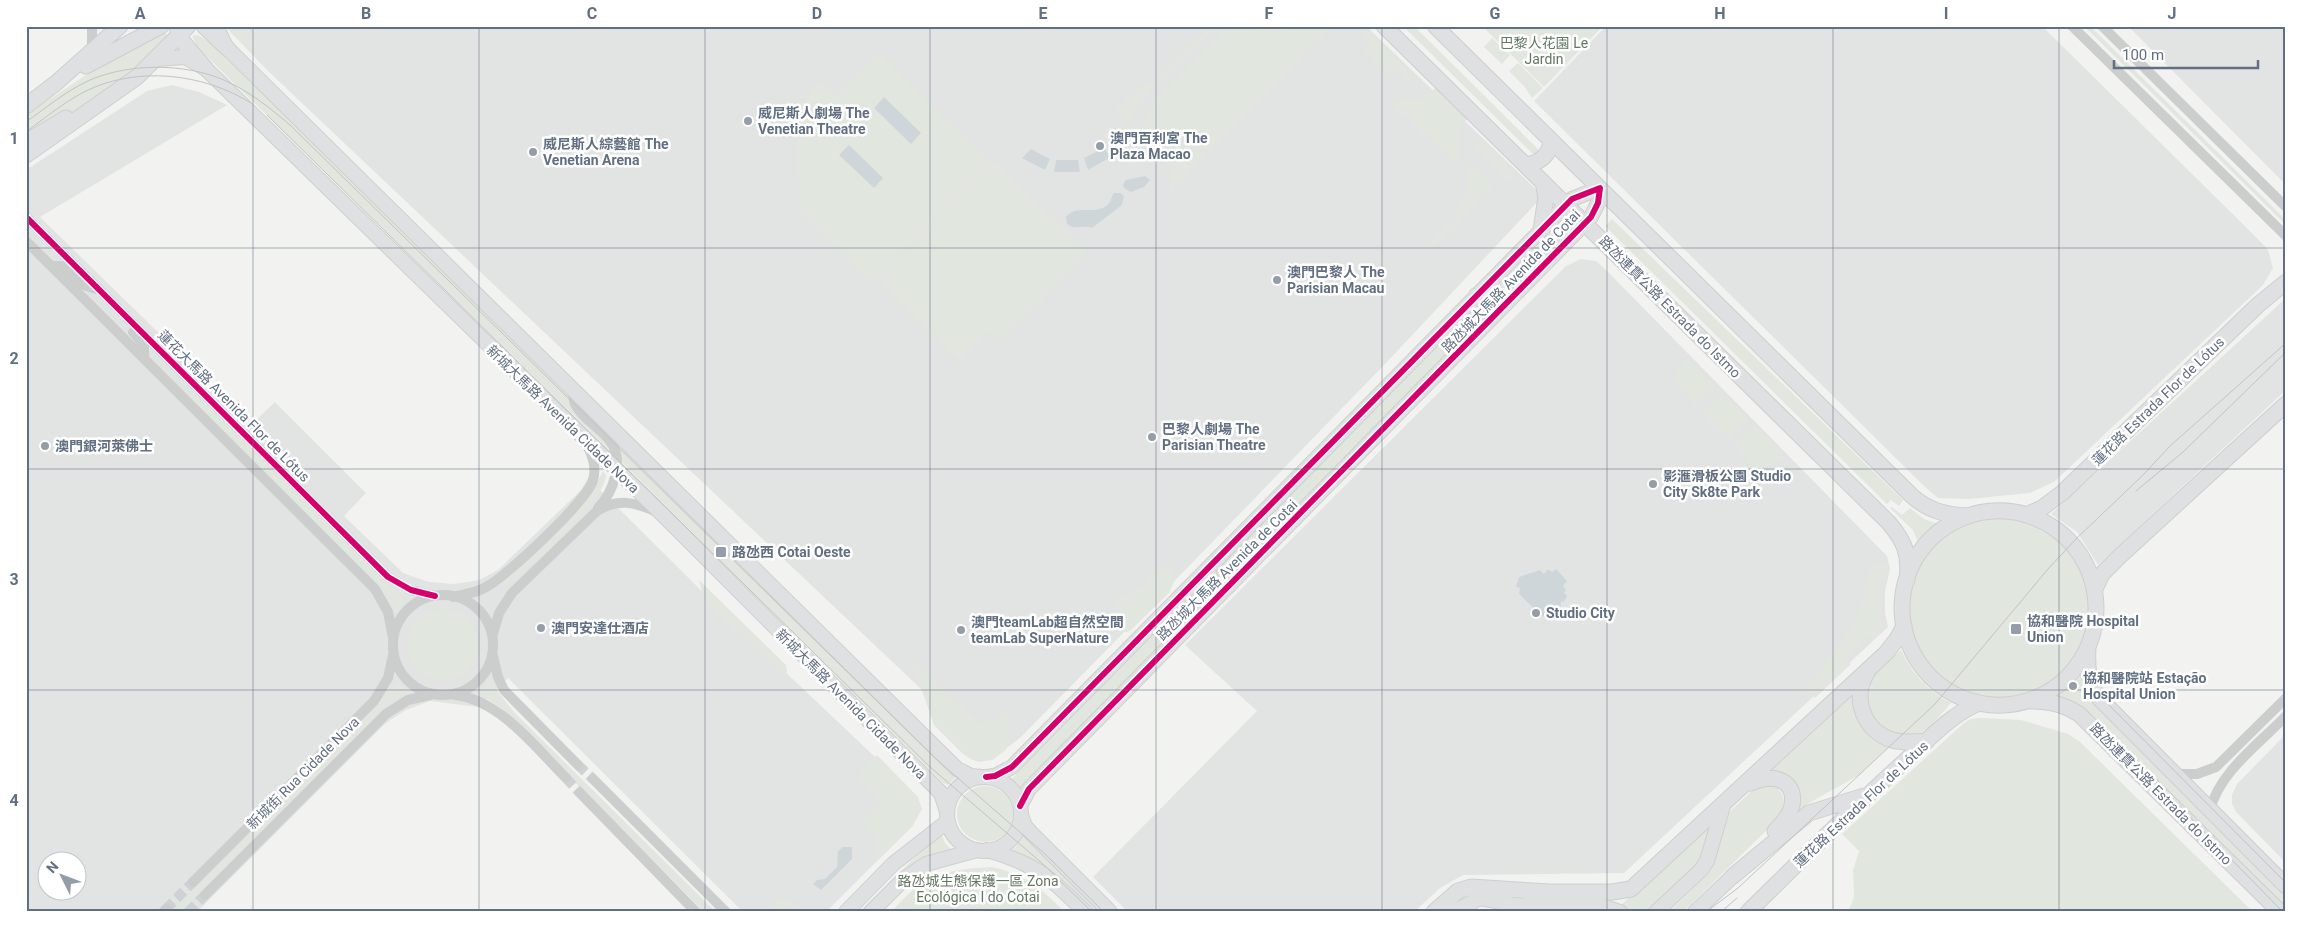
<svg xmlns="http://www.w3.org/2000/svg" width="2312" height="938" font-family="Roboto,'Noto Sans SC',sans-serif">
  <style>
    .built { fill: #e2e4e3; fill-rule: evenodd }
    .green { fill: #e1e6de }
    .water { fill: #cfd6da }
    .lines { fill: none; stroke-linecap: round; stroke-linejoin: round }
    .street-tunnel { stroke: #ced2d4; stroke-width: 10; stroke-dasharray: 10 5; stroke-linecap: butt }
    .secondary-casing { stroke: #ced0d0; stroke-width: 16 }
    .primary-casing { stroke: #cdcfcf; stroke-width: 17 }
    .street { stroke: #cccdcd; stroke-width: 10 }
    .secondary { stroke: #dfe0e1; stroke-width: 14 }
    .primary { stroke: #dfe0e1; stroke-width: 15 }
    .tram { stroke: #c2c3c3; stroke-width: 1 }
    .cycleway-casing { stroke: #fff; stroke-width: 9 }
    .cycleway { stroke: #d6006c; stroke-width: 6 }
    .grid { fill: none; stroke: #616f82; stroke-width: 1; stroke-opacity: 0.55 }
    .poi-dot { fill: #949da8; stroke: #fff; stroke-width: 2 }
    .labels { text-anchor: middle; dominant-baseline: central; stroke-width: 5; stroke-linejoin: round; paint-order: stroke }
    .park-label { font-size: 14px; fill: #627960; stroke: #fff }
    .poi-label { font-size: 14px; font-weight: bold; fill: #616f82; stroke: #fff; text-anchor: start }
    .street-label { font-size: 14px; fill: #616f82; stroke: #fff }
    .neatline { fill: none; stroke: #616f82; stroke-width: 2 }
    .grid-label { font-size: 16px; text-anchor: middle; font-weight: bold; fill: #616f82 }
  </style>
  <rect width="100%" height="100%" fill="#f2f3f0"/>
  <!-- built -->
  <path class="built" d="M225 26H1366L1543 196 1385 364 1193 562 1020 738 1008 747 1001 750 975 740 266 69Z
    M1606 26H2042L2262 243 2268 250 2273 268 2263 285 2054 482 2030 493 1969 499 1938 498 1924 486 1534 101Z
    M2128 26H2286V185Z
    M172 85 199 92 227 105 40 217 252 424 275 402 366 493 344 516 403 573 429 582 454 584 479 580 498 570 581 490 588 478 745 634 910 790 902 836 826 912H743L508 678 479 707 430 701 406 710 386 723 197 912H26V170L147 91ZM48 860H78V890H48Z
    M1581 259 1596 261 1603 267 1887 556 1890 569 1885 591V613L1888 627 1624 873 1463 875 1440 888 1414 912H1128L1093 877 1257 711 1185 645 1566 266Z
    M2286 298V390L2098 565 2077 532 2051 514Z
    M2286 734V863L2236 812 2232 804V795L2237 784Z"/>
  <!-- green -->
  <path class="green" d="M228 26H247L243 32 256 44 249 50 231 33Z
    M1210 26H1217C1194 49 1137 93 1131 125L1115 110 1144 82 1149 86Z
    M1228 26 1330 28 1169 193 1172 172C1168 167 1164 161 1159 157 1155 153 1150 152 1146 148 1133 132 1147 111 1158 98Z
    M1356 26H1363L1413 77V82L1411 83 1396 68 1388 75 1364 50 1372 42Z
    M1403 26H1414L1540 151 1535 156Z
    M1482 26H1603L1544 87Z
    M2084 26H2090L2286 220V225Z
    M163 32 169 36 147 62 84 109 65 114 26 137V115L116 55Z
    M198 35 213 45 953 773 955 778 948 785 943 783 639 479 199 49 192 36Z
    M1492 38 1510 55 1502 64 1484 47Z
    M878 54 991 163 872 283 799 211 797 118C798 102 811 92 822 81L837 96Z
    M1518 63 1543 88 1532 98 1524 86 1509 71Z
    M1437 85 1471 116 1458 128 1459 154 1454 163 1392 104 1402 98 1424 99 1433 91Z
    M1475 141 1482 143 1514 175 1509 180 1472 144Z
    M1468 161 1493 185 1429 251 1426 248 1458 216 1454 211C1468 196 1471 182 1468 161Z
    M995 162 1088 253 1001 341 988 333 982 336 959 359 879 279Z
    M1612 219 1903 500 1899 506 1891 500 1887 504 1605 226Z
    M1554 229 1562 236 1497 302 1495 296 1490 294Z
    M1479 305 1485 308 1484 316 1223 580 1217 579 1215 571Z
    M1688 359 1714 385 1695 406 1675 383 1679 368Z
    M195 392 406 601 393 616 389 599 381 588 189 397Z
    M1721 394 1748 418 1728 438 1703 414Z
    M1754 426 1783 453 1782 458 1756 470 1735 446Z
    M603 471 606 475C607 499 526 568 506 587L499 582 592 492Z
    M1892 507 1902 515 1910 508 1924 519 1939 524 1919 545 1913 530 1890 508Z
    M1908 607a91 91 0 1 1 182 0a91 91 0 1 1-182 0Z
    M1879 563H1886L1887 572 1881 602 1884 627 1872 638 1868 635 1846 659 1851 664 1815 698 1804 688C1827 664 1848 638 1861 608 1868 592 1861 572 1879 563Z
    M1166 565 1171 566 1177 575 1169 593 1131 630 1127 632 1103 630 1125 615 1112 602 1134 592Z
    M699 580 786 665 787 671 785 677 707 603 703 597Z
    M1206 582 1208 587 1213 590 1019 789 1010 781Z
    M407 645a36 36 0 1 1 72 0a36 36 0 1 1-72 0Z
    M1901 650C1912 674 1928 691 1951 703 1941 713 1928 733 1914 735 1883 741 1854 708 1871 679 1878 668 1891 659 1901 650Z
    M911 659 981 725 989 717 994 722 1011 707 1007 728 1009 742 1006 750 992 760 978 762 971 759 963 754 934 725Z
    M2085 670 2086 678 2286 891V912L2056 697 2072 685Z
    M491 678 495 688 514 712 716 912H704L501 708 484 697 474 695Z
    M399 682 413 693 399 696 389 703 181 912H171Z
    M1855 693 1892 744 1859 775 1809 803 1789 821 1782 773 1772 770Z
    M1981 718 2021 720 2068 734 2079 741 2253 912H1848L1854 897 1853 870 1859 851 1842 834 1964 723 1971 719Z
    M877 755 918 797 922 809 912 827 876 862 875 837 862 821 881 801 857 777Z
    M1768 783C1788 792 1786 802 1778 819L1683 912H1669L1708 874 1714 864 1724 817 1758 785Z
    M957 814a28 28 0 1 1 56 0a28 28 0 1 1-56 0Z
    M1712 821 1705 852 1698 867 1650 912H1620V906Z
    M941 832 945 843 951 849 926 858 866 912H859Z
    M1025 833 1104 912H1091C1066 888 1044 861 1009 852L1016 847Z
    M992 867C1027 875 1039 887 1065 912H891C902 900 915 886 930 878 948 870 972 868 992 867Z
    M782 897 788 899 797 908 792 912H763L771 904Z"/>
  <!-- water -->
  <path class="water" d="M884 97 921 133 911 144 874 108Z
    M849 145 883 178 874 188 839 155Z
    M1104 148 1111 157 1088 170 1084 158Z
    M1031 149 1050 159 1045 170 1022 158Z
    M1056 160H1078L1080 172H1054Z
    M1145 176 1150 180 1144 187 1131 192 1124 188 1123 184 1126 180Z
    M1114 193H1120L1124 196 1122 205 1092 228C1083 224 1076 231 1067 224L1066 217C1076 204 1093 215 1106 206 1111 203 1111 197 1114 193Z
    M1548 569 1552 572 1556 569 1567 581 1563 586 1566 590 1564 593 1567 596 1564 602 1561 601 1560 616 1557 614 1552 618 1542 616 1519 594 1520 588 1516 587 1519 577 1540 570 1544 574Z
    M843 847H852V859L821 890 813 884 817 880 825 879 837 867 838 851Z"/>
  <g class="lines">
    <!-- street-tunnel -->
    <path class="street-tunnel" d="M578 765 593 779
      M566 778 580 793
      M166 909 193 882
      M188 912 205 895"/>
    <defs>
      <path id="secondary" d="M216 26 226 47 957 769 971 776 982 777
        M157 59 185 57 205 68 663 515 941 793 947 812
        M1476 295C1488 296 1495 303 1496 314
        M1208 568C1209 580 1216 586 1228 587
        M986 777 995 776 1012 767 1572 199 1600 188 1598 203 1591 217 1029 789 1020 806
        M947 814a37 37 0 1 1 74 0a37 37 0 1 1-74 0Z
        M1021 815 1025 826 1032 834 1110 912
        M987 850C1036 864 1050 877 1085 912
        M846 912 893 864 948 821
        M871 912 904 879 926 864 977 850
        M1454 912 1480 898 1514 905 1603 906 1620 912
        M1656 912 1701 870 1707 861 1723 806
        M1695 912 1733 876"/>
      <path id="primary" d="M204 26 226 47
        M1384 26 1889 523C1905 542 1910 555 1907 580
        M1435 26 1912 496C1929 511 1946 515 1969 516
        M177 27 183 42 205 68
        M86 66 161 26
        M26 106 56 83 120 26
        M26 142 66 118
        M26 155 137 77 188 26
        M1526 165C1540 163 1550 155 1551 140
        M1541 230 1546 197 1543 182
        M1902 608a97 97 0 1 1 194 0a97 97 0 1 1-194 0Z
        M2026 515 2042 508 2062 493 2258 305 2286 282
        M2095 589 2102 574 2120 556 2286 404
        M2088 648C2087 666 2088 683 2099 698L2286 886
        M1867 673C1851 698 1864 731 1892 740 1903 743 1916 742 1927 741
        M2031 701C2049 701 2063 704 2079 714L2280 912
        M1751 783C1769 773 1797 778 1792 805 1790 815 1782 824 1775 831
        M1733 876 1809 813 1864 796
        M1434 912 1458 891 1471 887 1549 892H1612L1631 889 1886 653 1897 639 1904 626
        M1748 912C1800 861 1851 810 1905 761 1928 740 1950 715 1979 703"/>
    </defs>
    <!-- secondary casing -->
    <use href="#secondary" class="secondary-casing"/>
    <!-- primary casing -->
    <use href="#primary" class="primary-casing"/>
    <!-- street -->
    <path class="street" d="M92 26V52
      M2072 26 2286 236
      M2102 26 2286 207
      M26 217 388 577 411 590 435 596
      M26 241 375 589 388 612 393 638
      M51 266H61L84 285 99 290
      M133 332 144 345V359
      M572 389C574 394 573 399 575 404 582 419 601 428 610 441 625 460 613 493 598 508
      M393 645a50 50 0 1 1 100 0a50 50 0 1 1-100 0Z
      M453 597C464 594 477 593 486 587 507 576 588 500 593 480 597 466 592 455 586 443
      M493 634 499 613 512 593 597 511C618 498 635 502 657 512
      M493 656 498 677 504 690 578 765
      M455 695C500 700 535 747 566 778
      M2174 774H2197L2216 767 2286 698
      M593 779 726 912
      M580 793 696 912
      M2210 811C2218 773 2260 743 2286 716
      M193 882 374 701 388 678 393 655
      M205 895 386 714 408 700 430 695
      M163 912 166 909"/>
    <!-- secondary -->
    <use href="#secondary" class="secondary"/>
    <!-- primary -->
    <use href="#primary" class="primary"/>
    <!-- tram -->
    <path class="tram" d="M267 115 930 767 1043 864 1092 912
      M26 122C47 107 66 91 90 80 130 63 184 63 224 80 249 91 270 108 290 125L936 759 1045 854 1104 912
      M26 132C45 118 64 102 86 91 137 66 203 73 251 103
      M2136 491 2183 452 2286 352
      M2105 701 2286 883
      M2098 723 2283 912
      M1706 912 1738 888 1935 704 2048 569 2076 539 2143 475 2170 446 2286 343
      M1721 912 1737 898"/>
    <defs>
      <path id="cycleway" d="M26 217 388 577 411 590 435 596
        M986 777 995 776 1012 767 1572 199 1600 188 1598 203 1591 217 1029 789 1020 806"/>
    </defs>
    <!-- cycleway casing -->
    <use href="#cycleway" class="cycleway-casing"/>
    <!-- cycleway -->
    <use href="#cycleway" class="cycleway"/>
  </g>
  <!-- grid -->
  <path class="grid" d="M253 26V912M479 26V912M705 26V912M930 26V912M1156 26V912M1382 26V912M1607 26V912M1833 26V912M2059 26V912M26 248H2286M26 469H2286M26 690H2286"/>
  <!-- markers -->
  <g class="poi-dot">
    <circle cx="748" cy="121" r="5"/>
    <circle cx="1100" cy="146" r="5"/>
    <circle cx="533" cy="152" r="5"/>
    <circle cx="1277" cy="280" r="5"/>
    <circle cx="1152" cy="437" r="5"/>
    <circle cx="45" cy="446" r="5"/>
    <circle cx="1653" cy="484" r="5"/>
    <rect x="715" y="546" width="12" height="12" rx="2.5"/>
    <circle cx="1536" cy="613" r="5"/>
    <circle cx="541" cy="628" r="5"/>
    <rect x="2010" y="623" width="12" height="12" rx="2.5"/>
    <circle cx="961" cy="630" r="5"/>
    <circle cx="2073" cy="686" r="5"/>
  </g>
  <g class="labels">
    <!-- park labels -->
    <g class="park-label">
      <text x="1544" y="43">巴黎人花園 Le<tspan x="1544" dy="16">Jardin</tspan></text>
      <text x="978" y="881">路氹城生態保護一區 Zona<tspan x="978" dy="16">Ecológica I do Cotai</tspan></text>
    </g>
    <!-- poi labels -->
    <g class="poi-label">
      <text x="758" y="113">威尼斯人劇場 The<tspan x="758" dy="16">Venetian Theatre</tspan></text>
      <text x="1110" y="138">澳門百利宮 The<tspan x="1110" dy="16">Plaza Macao</tspan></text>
      <text x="543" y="144">威尼斯人綜藝館 The<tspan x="543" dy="16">Venetian Arena</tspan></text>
      <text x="1287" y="272">澳門巴黎人 The<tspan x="1287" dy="16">Parisian Macau</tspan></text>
      <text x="1162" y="429">巴黎人劇場 The<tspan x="1162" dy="16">Parisian Theatre</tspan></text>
      <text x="55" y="446">澳門銀河萊佛士</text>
      <text x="1663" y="476">影滙滑板公園 Studio<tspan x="1663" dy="16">City Sk8te Park</tspan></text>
      <text x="732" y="552">路氹西 Cotai Oeste</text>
      <text x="1546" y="613">Studio City</text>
      <text x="2027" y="621">協和醫院 Hospital<tspan x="2027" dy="16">Union</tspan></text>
      <text x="971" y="622">澳門teamLab超自然空間<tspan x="971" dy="16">teamLab SuperNature</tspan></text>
      <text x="551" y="628">澳門安達仕酒店</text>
      <text x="2083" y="678">協和醫院站 Estação<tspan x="2083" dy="16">Hospital Union</tspan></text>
    </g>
    <!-- street labels -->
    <g class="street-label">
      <text transform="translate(1511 281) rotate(-46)">路氹城大馬路 Avenida de Cotai</text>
      <text transform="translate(1670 307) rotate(45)">路氹連貫公路 Estrada do Istmo</text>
      <text transform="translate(2158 401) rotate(-44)">蓮花路 Estrada Flor de Lótus</text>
      <text transform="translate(234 406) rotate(45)">蓮花大馬路 Avenida Flor de Lótus</text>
      <text transform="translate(563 419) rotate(44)">新城大馬路 Avenida Cidade Nova</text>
      <text transform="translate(1227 570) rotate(-45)">路氹城大馬路 Avenida de Cotai</text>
      <text transform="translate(851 704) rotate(45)">新城大馬路 Avenida Cidade Nova</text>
      <text transform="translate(303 773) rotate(-45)">新城街 Rua Cidade Nova</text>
      <text transform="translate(2161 794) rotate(45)">路氹連貫公路 Estrada do Istmo</text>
      <text transform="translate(1861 804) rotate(-43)">蓮花路 Estrada Flor de Lótus</text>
    </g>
  </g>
  <!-- border -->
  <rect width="2312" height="938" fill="none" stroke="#ffffff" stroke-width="55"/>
  <!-- north arrow -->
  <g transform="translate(62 876) rotate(312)"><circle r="24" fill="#ffffff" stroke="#c0c5cd"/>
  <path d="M0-4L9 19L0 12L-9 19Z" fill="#949da8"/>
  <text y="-8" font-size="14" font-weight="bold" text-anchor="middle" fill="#616f82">N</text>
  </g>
  <!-- scale -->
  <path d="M2114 60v8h144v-8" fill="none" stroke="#616f82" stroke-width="2.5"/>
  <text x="2122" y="60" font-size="15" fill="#616f82" stroke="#ffffff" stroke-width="4" paint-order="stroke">100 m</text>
  <rect x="28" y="28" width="2256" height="882" class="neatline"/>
  <g class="grid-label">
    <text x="140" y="19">A</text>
    <text x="366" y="19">B</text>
    <text x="592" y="19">C</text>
    <text x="817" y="19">D</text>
    <text x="1043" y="19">E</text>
    <text x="1269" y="19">F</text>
    <text x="1495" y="19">G</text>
    <text x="1720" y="19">H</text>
    <text x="1946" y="19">I</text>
    <text x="2172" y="19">J</text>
    <text x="14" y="144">1</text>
    <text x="14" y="364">2</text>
    <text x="14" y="585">3</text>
    <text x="14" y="806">4</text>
  </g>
</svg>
